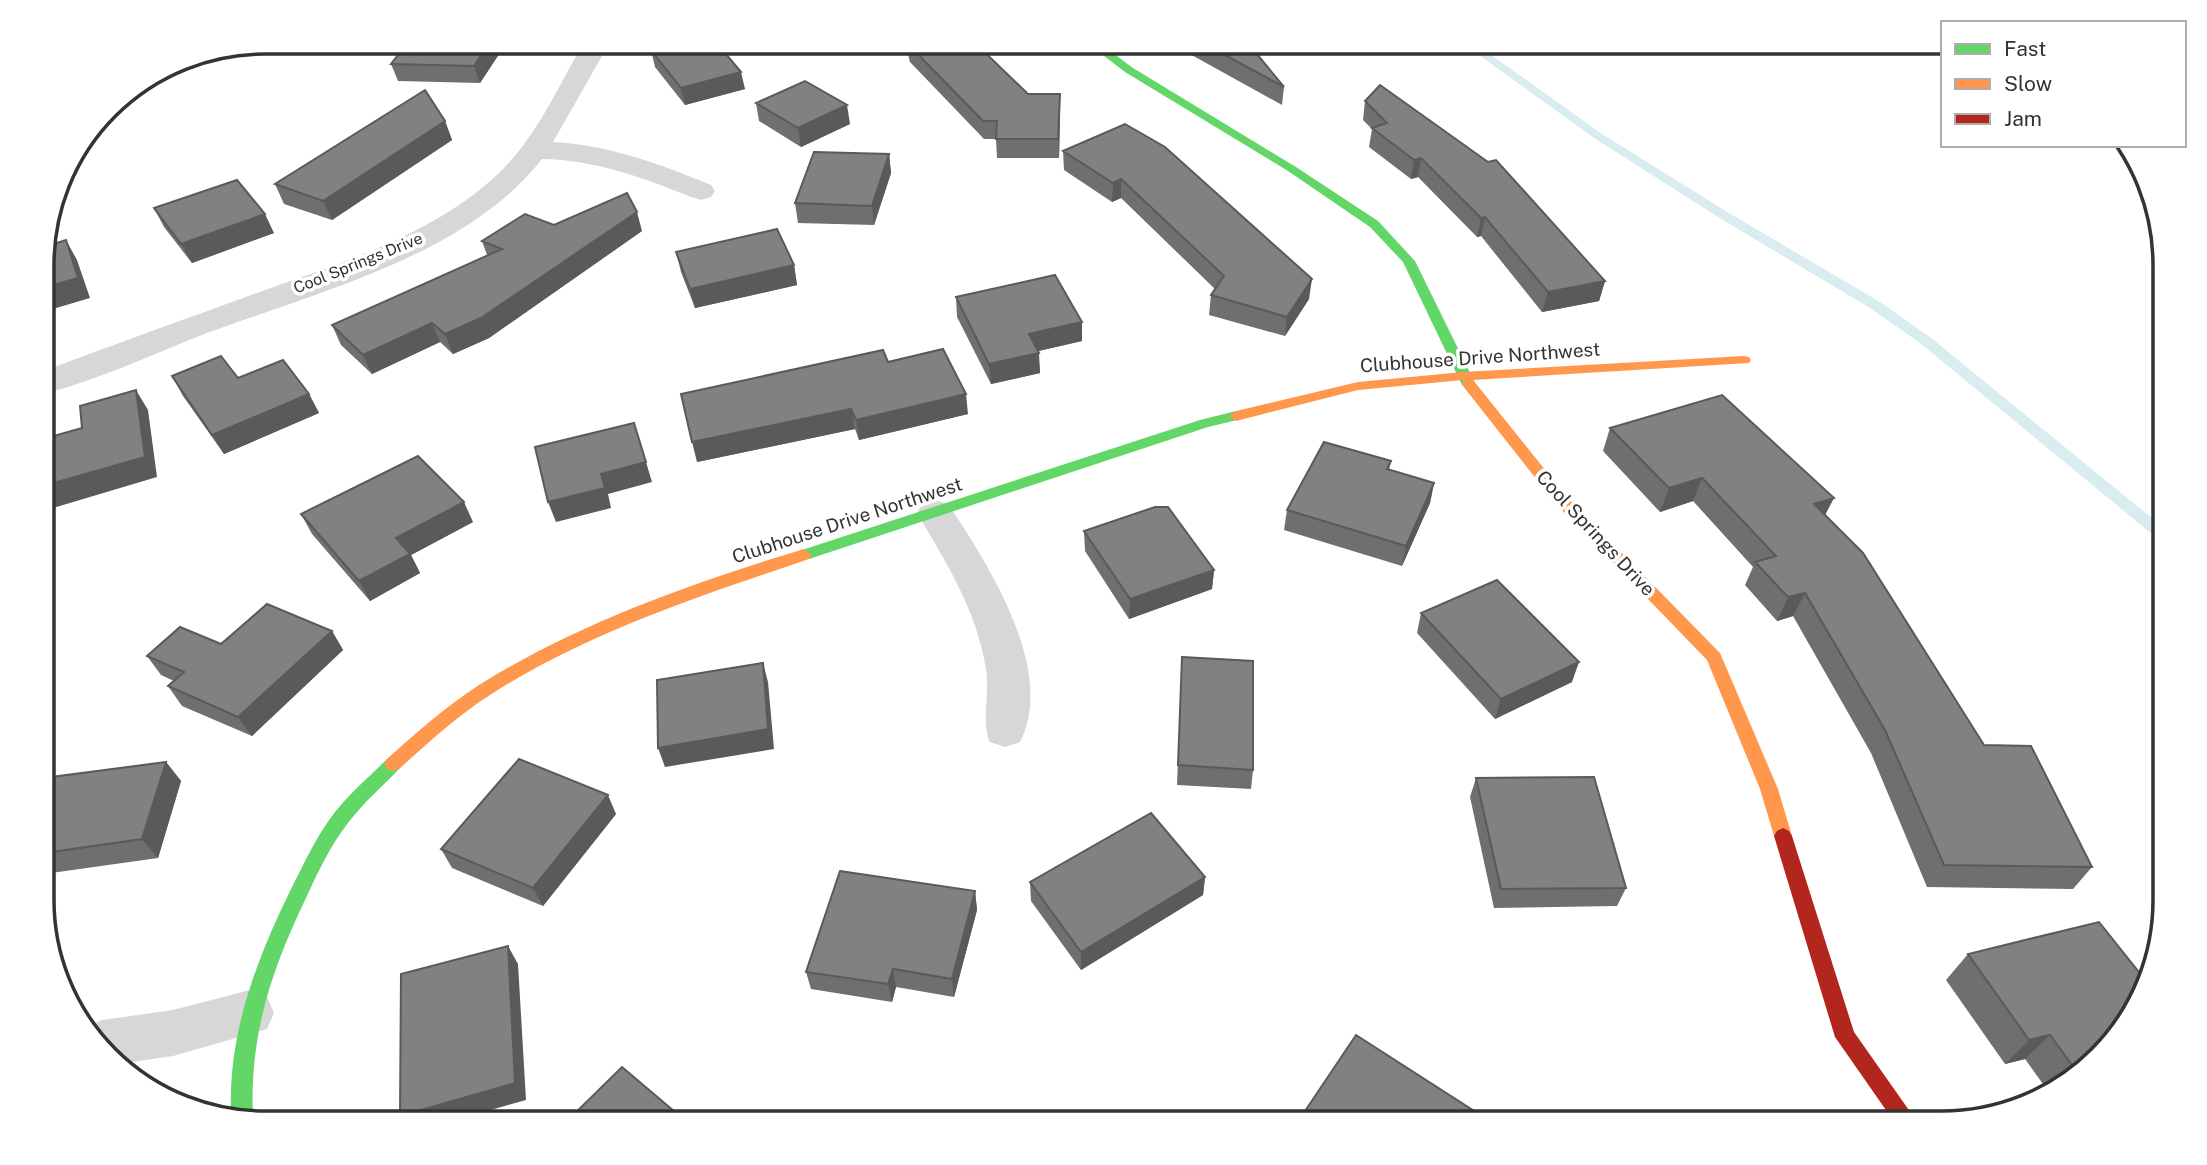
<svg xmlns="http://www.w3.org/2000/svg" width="2207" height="1165" font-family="'Public Sans',sans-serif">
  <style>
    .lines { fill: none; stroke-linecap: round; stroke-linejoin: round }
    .stream { fill: #d9edf0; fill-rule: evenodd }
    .street { fill: #d7d7d7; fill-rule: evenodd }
    .fast { fill: #63d668; fill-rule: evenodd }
    .slow { fill: #ff974d; fill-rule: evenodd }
    .jam { fill: #b3261e; fill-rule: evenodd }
    .wall { fill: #6f6f6f }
    .shaded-wall { fill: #5a5a5a }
    .building { fill: #818181; stroke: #5a5a5a; stroke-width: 2 }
    .labels { text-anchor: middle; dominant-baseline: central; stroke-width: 7; stroke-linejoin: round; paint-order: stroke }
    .far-street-label { font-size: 16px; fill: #333; stroke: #fff }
    .street-label { font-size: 19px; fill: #333; stroke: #fff }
    .rim { fill: none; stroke: #333; stroke-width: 3.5 }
  </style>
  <rect width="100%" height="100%" fill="#fff"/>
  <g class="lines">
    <!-- stream -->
    <path class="stream" d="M1461 42H1473L1602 134 1729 213 1880 302 1930 337 2164 528V541L2159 540 1920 343 1870 308 1721 219 1594 138Z"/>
    <!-- street -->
    <path class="street" d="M584 42H610L553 142C609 145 660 164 711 185L715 191 711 197 701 200 691 197C642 177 595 160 542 159 467 255 318 292 207 333 153 354 99 380 43 394V371C114 345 185 319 257 293 340 263 432 236 498 174 536 138 558 87 584 42Z
      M935 500 948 504C987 562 1057 671 1020 742L1005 747 990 742C981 724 990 692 986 669 977 611 946 562 917 513L922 504Z
      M250 990 267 997 274 1013 267 1029 173 1056 125 1063 84 1028 102 1020 173 1010Z"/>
    <!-- fast -->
    <path class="fast" d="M1086 42H1098L1133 68 1296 167 1378 221 1415 261 1475 383 1473 386H1463L1461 383 1403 262 1370 227 1288 171 1125 72Z
      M1236 411 1241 413 1243 416 1241 419 1208 427 809 559H799L796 555 799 551 1200 420Z
      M393 757 399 759 402 764 399 769C382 787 363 803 348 823 330 846 318 872 306 898 271 971 249 1036 253 1118L231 1115C228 1034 255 963 290 891 304 864 316 836 335 812 350 793 369 777 387 759Z"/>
    <!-- slow -->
    <path class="slow" d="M1744 356 1749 357 1751 360 1749 363 1473 380 1566 496 1720 653 1778 789 1792 836 1789 841 1783 844 1777 841 1774 836 1760 789 1707 660 1556 504 1463 386V380L1358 390 1236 421 1229 416 1236 411 1358 382 1463 372Z
      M804 549 812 555 809 559C700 596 588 632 490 695 457 716 428 743 399 769L393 771 387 769 384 764 387 759C416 733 445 707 479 685 578 623 692 583 804 549Z"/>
    <!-- jam -->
    <path class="jam" d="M1783 828 1789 831 1792 836 1854 1032 1918 1123H1895L1835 1037 1774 836 1777 831Z"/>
  </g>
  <!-- wall -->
  <path class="wall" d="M507 42 480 83 398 81 391 64Z
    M656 42H724L721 48 745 89 685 105 655 67 651 50Z
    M905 42H974L1028 94 1060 113 1059 158H997L996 139H984L910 62Z
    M1175 42H1247L1284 87 1282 105 1179 48Z
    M1365 101 1605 281 1599 301 1542 312 1481 236 1477 237 1418 177 1411 179 1369 147 1372 129 1363 120Z
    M756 103 850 124 801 147 759 121Z
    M445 121 452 140 332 220 284 204 275 184Z
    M1125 124 1309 299 1285 336 1209 315 1211 295 1215 289 1121 198 1112 202 1064 170 1063 151Z
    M889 154 891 173 874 225 798 223 795 203Z
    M154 208 274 233 192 263 164 227Z
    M554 225 642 231 489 338 453 354 440 342 372 374 341 345 332 325 487 255 482 241Z
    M676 252 794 265 797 285 695 308 681 272Z
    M956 297 1082 341 1038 351 1040 373 991 384 957 317Z
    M888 362 968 414 859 440 855 429 697 462Z
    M172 376 238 378 309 394 319 413 224 454 183 396Z
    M1610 428 1825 515 1984 745 2092 867 2073 889 1927 887 1871 753 1793 616 1777 621 1745 585 1753 567 1693 501 1660 512 1603 451Z
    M1391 461 1389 470 1434 483 1430 503 1402 566 1284 530 1287 510Z
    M301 514 473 522 411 555 420 573 370 601 312 534Z
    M1084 531 1214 570 1212 589 1129 619 1085 551Z
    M1421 613 1572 682 1495 719 1417 633Z
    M332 631 343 650 252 736 182 706 168 686 174 681 161 675 147 656Z
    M1182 657 1253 770 1251 789 1177 785Z
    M166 762 181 781 158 858 44 874V778Z
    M1476 778 1626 888 1617 906 1494 908 1470 797Z
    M616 814 543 906 452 868 441 849Z
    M1205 877 1203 895 1081 970 1031 901 1030 882Z
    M975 891 977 910 954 997 896 987 892 1002 811 989 806 972Z
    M1968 954 2142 999 2065 1086 2048 1091 2025 1059 2005 1064 1946 980Z"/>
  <!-- shaded-wall -->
  <path class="shaded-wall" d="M490 42H507L480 83 474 66Z
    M714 42H724L717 56Z
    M741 72 745 89 685 105 681 88Z
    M1060 94V113L1059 158 1058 139Z
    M847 105 850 124 801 147 798 128Z
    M445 121 452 140 332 220 323 201Z
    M889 154 891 173 874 225 872 206Z
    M1421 158 1418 177 1411 179 1414 160Z
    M1121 179V198L1112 202 1113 183Z
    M637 212 642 231 489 338 453 354 445 334Z
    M265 214 274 233 192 263 181 244Z
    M1485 217 1481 236 1477 237 1481 218Z
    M66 240 77 260 90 298 46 311 48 321 43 323V288Z
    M794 265 797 285 695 308 690 289Z
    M1312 279 1309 299 1285 336 1287 317Z
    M1605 281 1599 301 1542 312 1548 292Z
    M1082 322V341L1030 353 1029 334Z
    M432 323 440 342 372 374 363 355Z
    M1039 353 1040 373 991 384 989 364Z
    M136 390 148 410 157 477 43 511V486Z
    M309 394 319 413 224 454 212 435Z
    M966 394 968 414 859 440 856 420Z
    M851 409 855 429 697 462 692 442Z
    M646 462 652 482 608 494 611 508 556 522 548 502 601 474Z
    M1702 478 1693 501 1660 512 1669 488Z
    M1434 483 1430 503 1402 566 1406 546Z
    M1834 498 1822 521 1814 504Z
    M464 502 473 522 411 555 420 573 370 601 359 581 396 538Z
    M1214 570 1212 589 1129 619 1130 599Z
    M1805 593 1793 616 1777 621 1788 597Z
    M332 631 343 650 252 736 238 717Z
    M1579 662 1572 682 1495 719 1501 699Z
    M763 663 768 682 774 749 665 767 658 748Z
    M166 762 181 781 158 858 142 839Z
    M608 795 616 814 543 906 533 888Z
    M1205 877 1203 895 1081 970V952Z
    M975 891 977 910 954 997 952 979Z
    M508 946 518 964 526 1100 445 1123H406L400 1116Z
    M893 969 896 987 892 1002 888 984Z
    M2050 1035 2025 1059 2005 1064 2029 1040Z"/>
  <!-- building -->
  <path class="building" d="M408 42H490L474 66 391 64Z
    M656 42H716L741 72 681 88 651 50Z
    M908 42H974L1028 94H1060L1058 139H996L997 121H983L908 44Z
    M1201 42H1247L1284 87Z
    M805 81 847 105 798 128 756 103Z
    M1380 85 1488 162 1496 160 1605 281 1548 292 1485 217 1481 218 1421 158 1414 160 1372 128 1387 123 1365 101Z
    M425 90 445 121 323 201 275 184Z
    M1125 124 1165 147 1312 279 1287 317 1211 295 1224 276 1121 179 1113 183 1063 151Z
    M814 152 889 154 872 206 795 203Z
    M237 180 265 214 181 244 154 208Z
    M627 193 637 212 481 318 445 334 432 323 363 355 332 325 502 249 482 241 525 214 554 225Z
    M777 229 794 265 690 289 676 252Z
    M66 240 78 278 43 288V251L44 247Z
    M1055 275 1082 322 1029 334 1039 353 989 364 956 297Z
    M943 349 966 394 856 420 851 409 692 442 681 394 883 350 888 362Z
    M221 356 238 378 283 360 309 394 212 435 172 376Z
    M136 390 145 457 43 486V439L82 428 80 406Z
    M1722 395 1834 498 1814 504 1863 553 1984 745 2031 746 2092 867 1944 865 1885 730 1805 593 1788 597 1755 562 1776 556 1702 478 1669 488 1610 428Z
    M634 423 646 462 601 474 605 488 548 502 535 447Z
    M1324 442 1391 461 1387 469 1434 483 1406 546 1287 510Z
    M418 456 464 502 396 538 410 554 359 581 301 514Z
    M1155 507H1168L1214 570 1130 599 1084 531Z
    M1497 580 1579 662 1501 699 1421 613Z
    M267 604 332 631 238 717 168 686 184 672 147 656 180 627 221 644Z
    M1182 657 1253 661V770L1178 765Z
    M763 663 768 729 658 748 657 680Z
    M519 759 608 795 533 888 441 849Z
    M166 762 142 839 44 853V778Z
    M1594 777 1626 888 1501 889 1476 778Z
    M1151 813 1205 877 1081 952 1030 882Z
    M840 871 975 891 952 979 893 969 888 984 806 972Z
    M2099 922 2146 981 2142 999 2077 1072 2050 1035 2029 1040 1968 954Z
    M508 946 515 1083 400 1116 401 974Z
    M1356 1035 1485 1118 1483 1123H1297Z
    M622 1067 688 1123H565Z"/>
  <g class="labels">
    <!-- far-street labels -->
    <g class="far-street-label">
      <text transform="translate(358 263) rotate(-22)">Cool Springs Drive</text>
    </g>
    <!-- street labels -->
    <g class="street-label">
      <text transform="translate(1480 357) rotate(-4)">Clubhouse Drive Northwest</text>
      <text transform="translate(847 520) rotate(-18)">Clubhouse Drive Northwest</text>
      <text transform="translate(1596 533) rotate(47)">Cool Springs Drive</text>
    </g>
  </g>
  <!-- crop -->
  <path d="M0 0H2207V1165H0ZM265 54H1942A211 211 0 0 1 2153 265V900A211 211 0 0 1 1942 1111H265A211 211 0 0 1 54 900V265A211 211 0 0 1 265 54Z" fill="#fff" fill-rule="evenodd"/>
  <path class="rim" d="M265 54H1942A211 211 0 0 1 2153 265V900A211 211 0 0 1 1942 1111H265A211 211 0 0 1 54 900V265A211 211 0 0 1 265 54Z"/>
  <!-- legend -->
  <rect x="1941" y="21" width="245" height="126" fill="#ffffff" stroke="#adadad" stroke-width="2"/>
  <rect x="1955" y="44" width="35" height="10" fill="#63d668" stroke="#adadad" stroke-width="2"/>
  <text x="2004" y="56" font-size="21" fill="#333333">Fast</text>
  <rect x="1955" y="79" width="35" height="10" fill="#ff974d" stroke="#adadad" stroke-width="2"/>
  <text x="2004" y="91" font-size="21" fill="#333333">Slow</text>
  <rect x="1955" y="114" width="35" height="10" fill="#b3261e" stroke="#adadad" stroke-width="2"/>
  <text x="2004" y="126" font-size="21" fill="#333333">Jam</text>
</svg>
